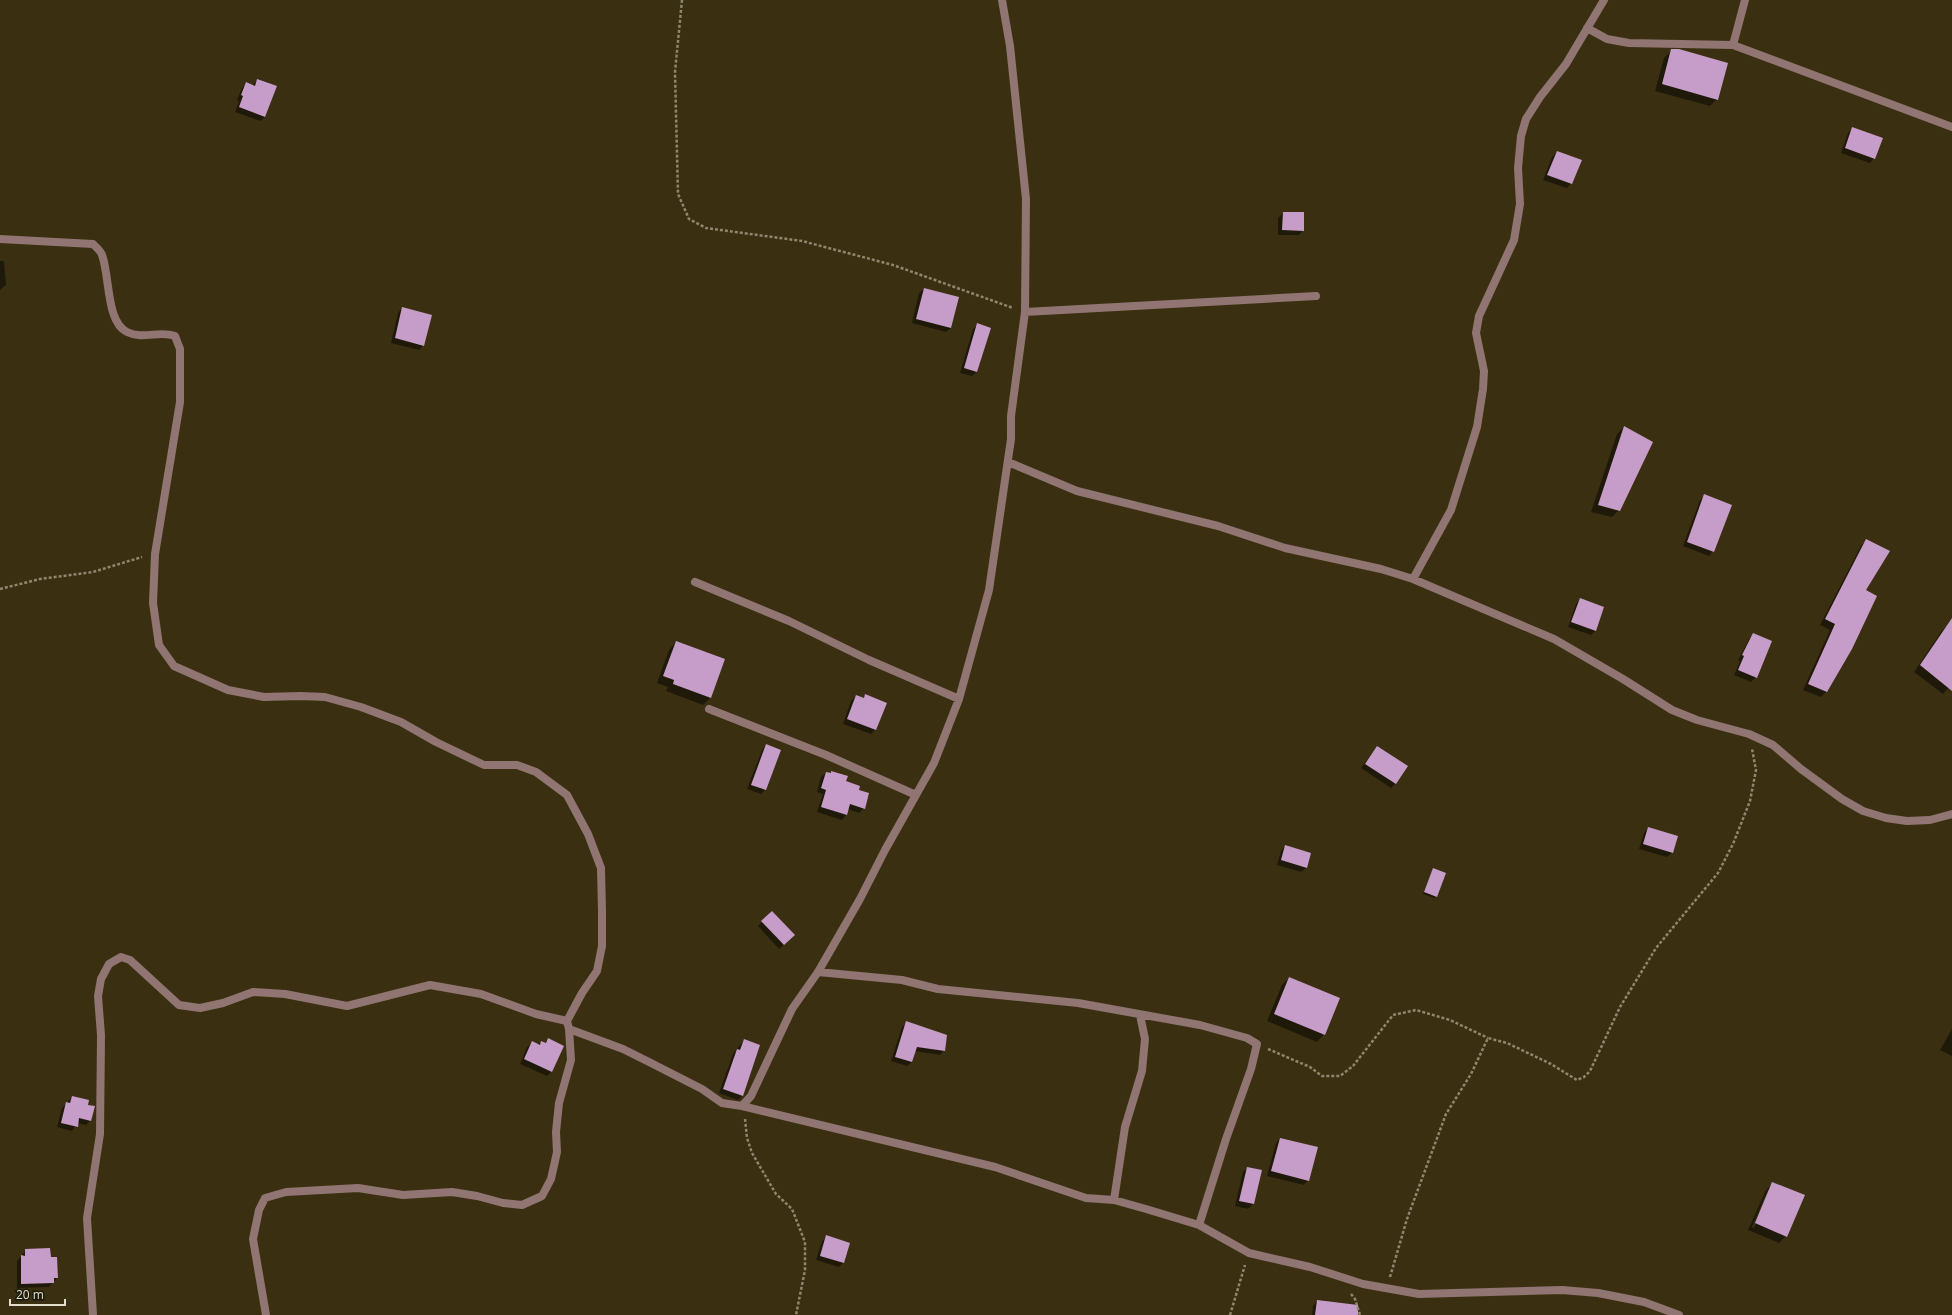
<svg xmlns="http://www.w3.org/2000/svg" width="1952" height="1315" font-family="'Open Sans',sans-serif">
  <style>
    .shadow { fill: #0007; fill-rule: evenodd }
    .building { fill: #c69dc9 }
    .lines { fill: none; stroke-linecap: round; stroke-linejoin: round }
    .path { stroke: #8e866e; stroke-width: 2.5; stroke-dasharray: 3 2; stroke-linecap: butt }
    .street { stroke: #907572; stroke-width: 8 }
  </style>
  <rect width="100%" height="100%" fill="#3a3011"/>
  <!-- shadow -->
  <path class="shadow" d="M1672 50 1717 99 1710 106 1655 91 1664 58Z
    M257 80 276 87 265 117 260 121 235 112 239 101 237 100 242 88 246 84 252 86Z
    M1852 128 1874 158 1870 163 1841 153 1848 133Z
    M1557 152 1571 183 1567 188 1543 180 1552 157Z
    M1283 213 1303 230 1299 235H1278V218Z
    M0 261H4L6 285 0 290Z
    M924 289 951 328 946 332 912 323 919 293Z
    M402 308 424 345 419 350 391 343 398 313Z
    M978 324 990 328 977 372 972 376 960 373 973 329Z
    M1624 427 1619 510 1612 517 1591 512 1617 434Z
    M1705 496 1713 551 1709 556 1683 546 1700 500Z
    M1866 540 1865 591 1826 692 1821 697 1803 690 1830 630 1820 625 1861 546Z
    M1580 599 1595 631 1591 635 1568 627 1576 604Z
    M1948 625 1952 628V684L1943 694 1914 672 1941 632Z
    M1754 634 1756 677 1751 682 1734 675 1740 661 1738 660 1749 639Z
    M676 642 724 660 710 698 703 705 666 691 668 687 657 683 669 650Z
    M856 696 862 699 865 696 875 730 871 734 843 724 851 701Z
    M766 745 780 751 765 790 761 794 747 789 762 750Z
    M1377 747 1395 784 1391 788 1361 768Z
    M832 772 857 790 864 808 859 813 848 809 846 815 842 820 817 812 823 794 817 792 821 777 826 773 830 774Z
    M1648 828 1676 837 1672 853 1667 857 1639 849 1644 833Z
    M1285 846 1310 853 1306 868 1301 872 1277 865 1281 851Z
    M1433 869 1436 896 1434 898 1423 894Z
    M762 921 794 935 779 949 758 926Z
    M1289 978 1324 1034 1317 1042 1267 1021 1282 985Z
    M907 1023 944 1050 940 1055 915 1051 912 1062 907 1066 891 1061 902 1027Z
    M1952 1029V1056L1940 1050Z
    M548 1039 563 1046 551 1072 547 1076 520 1064 527 1047 532 1043 538 1045 541 1043 544 1044Z
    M744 1040 742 1096 738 1100 719 1093 733 1054Z
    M72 1097 87 1105 94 1107 90 1121 86 1125 77 1123 72 1131 57 1127 62 1108Z
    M1280 1139 1308 1180 1304 1185 1267 1176 1276 1143Z
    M1248 1168 1260 1170 1253 1204 1248 1209 1235 1206 1243 1172Z
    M1773 1183 1786 1236 1779 1243 1748 1230 1766 1190ZM1768 1190H1770L1754 1228 1752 1227Z
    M827 1236 843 1263 839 1267 816 1260 822 1241Z
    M26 1250 50 1258 57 1278 49 1287 17 1288V1261Z
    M1317 1301 1346 1315H1312L1313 1306Z"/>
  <!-- building -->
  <path class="building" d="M1671 49H1679L1728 63 1718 100 1662 84Z
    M257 79 277 86 265 117 239 107 243 96 241 95 246 82 255 86Z
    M1852 127 1883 138 1875 159 1845 148Z
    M1557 151 1582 160 1572 184 1547 175Z
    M1283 212H1304V231L1282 230Z
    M924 288 959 297 951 328 916 319Z
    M402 307 432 315 424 346 395 338Z
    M977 323 991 328 977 372 964 368Z
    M1624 426 1653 442 1620 511 1598 505Z
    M1704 494 1732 505 1714 552 1687 542Z
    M1866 539 1890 551 1866 590 1877 596 1852 649 1827 692 1808 684 1835 624 1825 619Z
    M1580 598 1604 607 1596 631 1571 622Z
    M1952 618V691L1920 665Z
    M1753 633 1772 641 1757 678 1738 670 1744 656 1742 655Z
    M676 641 725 659 711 698 673 684 674 680 663 676Z
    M865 694 887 703 876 730 847 719 856 695 864 698Z
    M766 744 781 750 766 790 751 785Z
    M1377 746 1408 766 1396 784 1365 764Z
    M831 771 848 776 846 781 860 786 859 790 869 793 865 809 850 804 847 815 821 807 826 790 821 788 826 772 831 773Z
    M1648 827 1678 836 1673 853 1643 844Z
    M1285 845 1311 853 1307 868 1281 860Z
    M1433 868 1446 873 1437 897 1424 892Z
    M772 911 795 935 784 945 761 921Z
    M1289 977 1340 998 1325 1035 1274 1014Z
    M906 1021 947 1035 945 1051 917 1047 912 1062 895 1057Z
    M548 1038 564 1046 552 1072 524 1059 532 1041 540 1045 541 1041 546 1043Z
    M744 1039 760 1045 743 1096 723 1089 737 1049 740 1050Z
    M72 1096 89 1100 88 1105 95 1106 91 1121 79 1118 78 1127 61 1123 66 1102 70 1103Z
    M1280 1138 1318 1147 1309 1181 1271 1171Z
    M1247 1167 1262 1170 1254 1204 1239 1201Z
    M1772 1182 1805 1195 1787 1237 1755 1223Z
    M826 1235 850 1243 844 1263 820 1256Z
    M50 1248 51 1257H57L58 1278H54V1283L21 1284V1255L25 1256V1249Z
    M1317 1300 1358 1305V1315H1315Z"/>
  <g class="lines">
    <!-- path -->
    <path class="path" d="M682 0 675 72 678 194 689 219 706 228 802 241 893 265 1013 308
      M0 589 40 579 93 572 142 557
      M1268 1049 1310 1067 1322 1076H1340L1353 1066 1393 1015 1416 1010 1450 1020 1488 1038
      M745 1119 747 1138 752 1153 776 1194 792 1209 805 1242V1270L796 1315
      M1390 1277 1407 1219 1446 1114 1471 1074 1488 1038 1507 1043 1551 1064 1577 1080 1584 1077 1590 1071 1620 1007 1656 948 1718 873 1733 844 1750 801 1756 770 1752 749
      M1351 1294 1355 1299 1360 1315
      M1230 1315 1245 1265"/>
    <!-- street -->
    <path class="street" d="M1587 28 1607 39 1629 43 1733 45 1952 127
      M1733 45 1745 0
      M0 239 93 244C96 247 101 251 102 255 110 276 106 322 127 332 143 340 160 330 175 336L180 349V402L155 554 153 603 159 645 174 666 228 690 264 697 300 696 325 697 361 707 401 722 436 742 484 765H517L536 772 567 795 588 834 601 868 602 911V946L597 971 582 993 567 1021 569 1029 571 1060 559 1103 556 1132 557 1152 551 1179 542 1196 522 1205 503 1203 477 1196 452 1192 403 1195 358 1188 286 1192 265 1198 259 1210 253 1239 266 1315
      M1025 312 1316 296
      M1008 462 1077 491 1218 526 1285 548 1381 569 1413 579 1554 639 1623 679 1672 710 1697 720 1749 734 1773 745 1801 769 1842 799 1863 811 1886 818 1907 821 1930 820 1952 814
      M1413 579 1451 510 1477 427 1483 389 1484 371 1476 333 1479 316 1514 240 1520 204 1518 168 1521 136 1526 119 1540 97 1566 64 1604 0
      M695 582 789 621 869 660 959 699
      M709 709 826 755 916 795
      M818 972 902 980 938 989 1078 1003 1200 1025 1247 1038 1257 1044 1251 1069 1226 1139 1199 1225
      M569 1029 623 1049 651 1063 702 1089 722 1103 742 1106 751 1096 792 1009 818 972 860 899 885 850 934 763 959 699 989 590 1011 439V416L1025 312 1026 199 1010 46 1002 0
      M742 1106 995 1167 1086 1198 1114 1200 1146 1209 1199 1225 1249 1253 1310 1267 1363 1284 1419 1294 1562 1290 1598 1293 1644 1302 1679 1315
      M1114 1200 1125 1127 1142 1071 1145 1039 1140 1015
      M93 1315 87 1218 100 1134 101 1035 98 996 101 979 109 964 121 957 130 960 179 1005 200 1008 223 1003 253 992 285 994 347 1006 430 985 481 994 536 1014 567 1021"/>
  </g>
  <!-- scale -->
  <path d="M10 1299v6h55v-6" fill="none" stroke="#e4decc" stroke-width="2"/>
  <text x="16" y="1299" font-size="12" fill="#e4decc" stroke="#1d190b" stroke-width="3" paint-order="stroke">20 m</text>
</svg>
